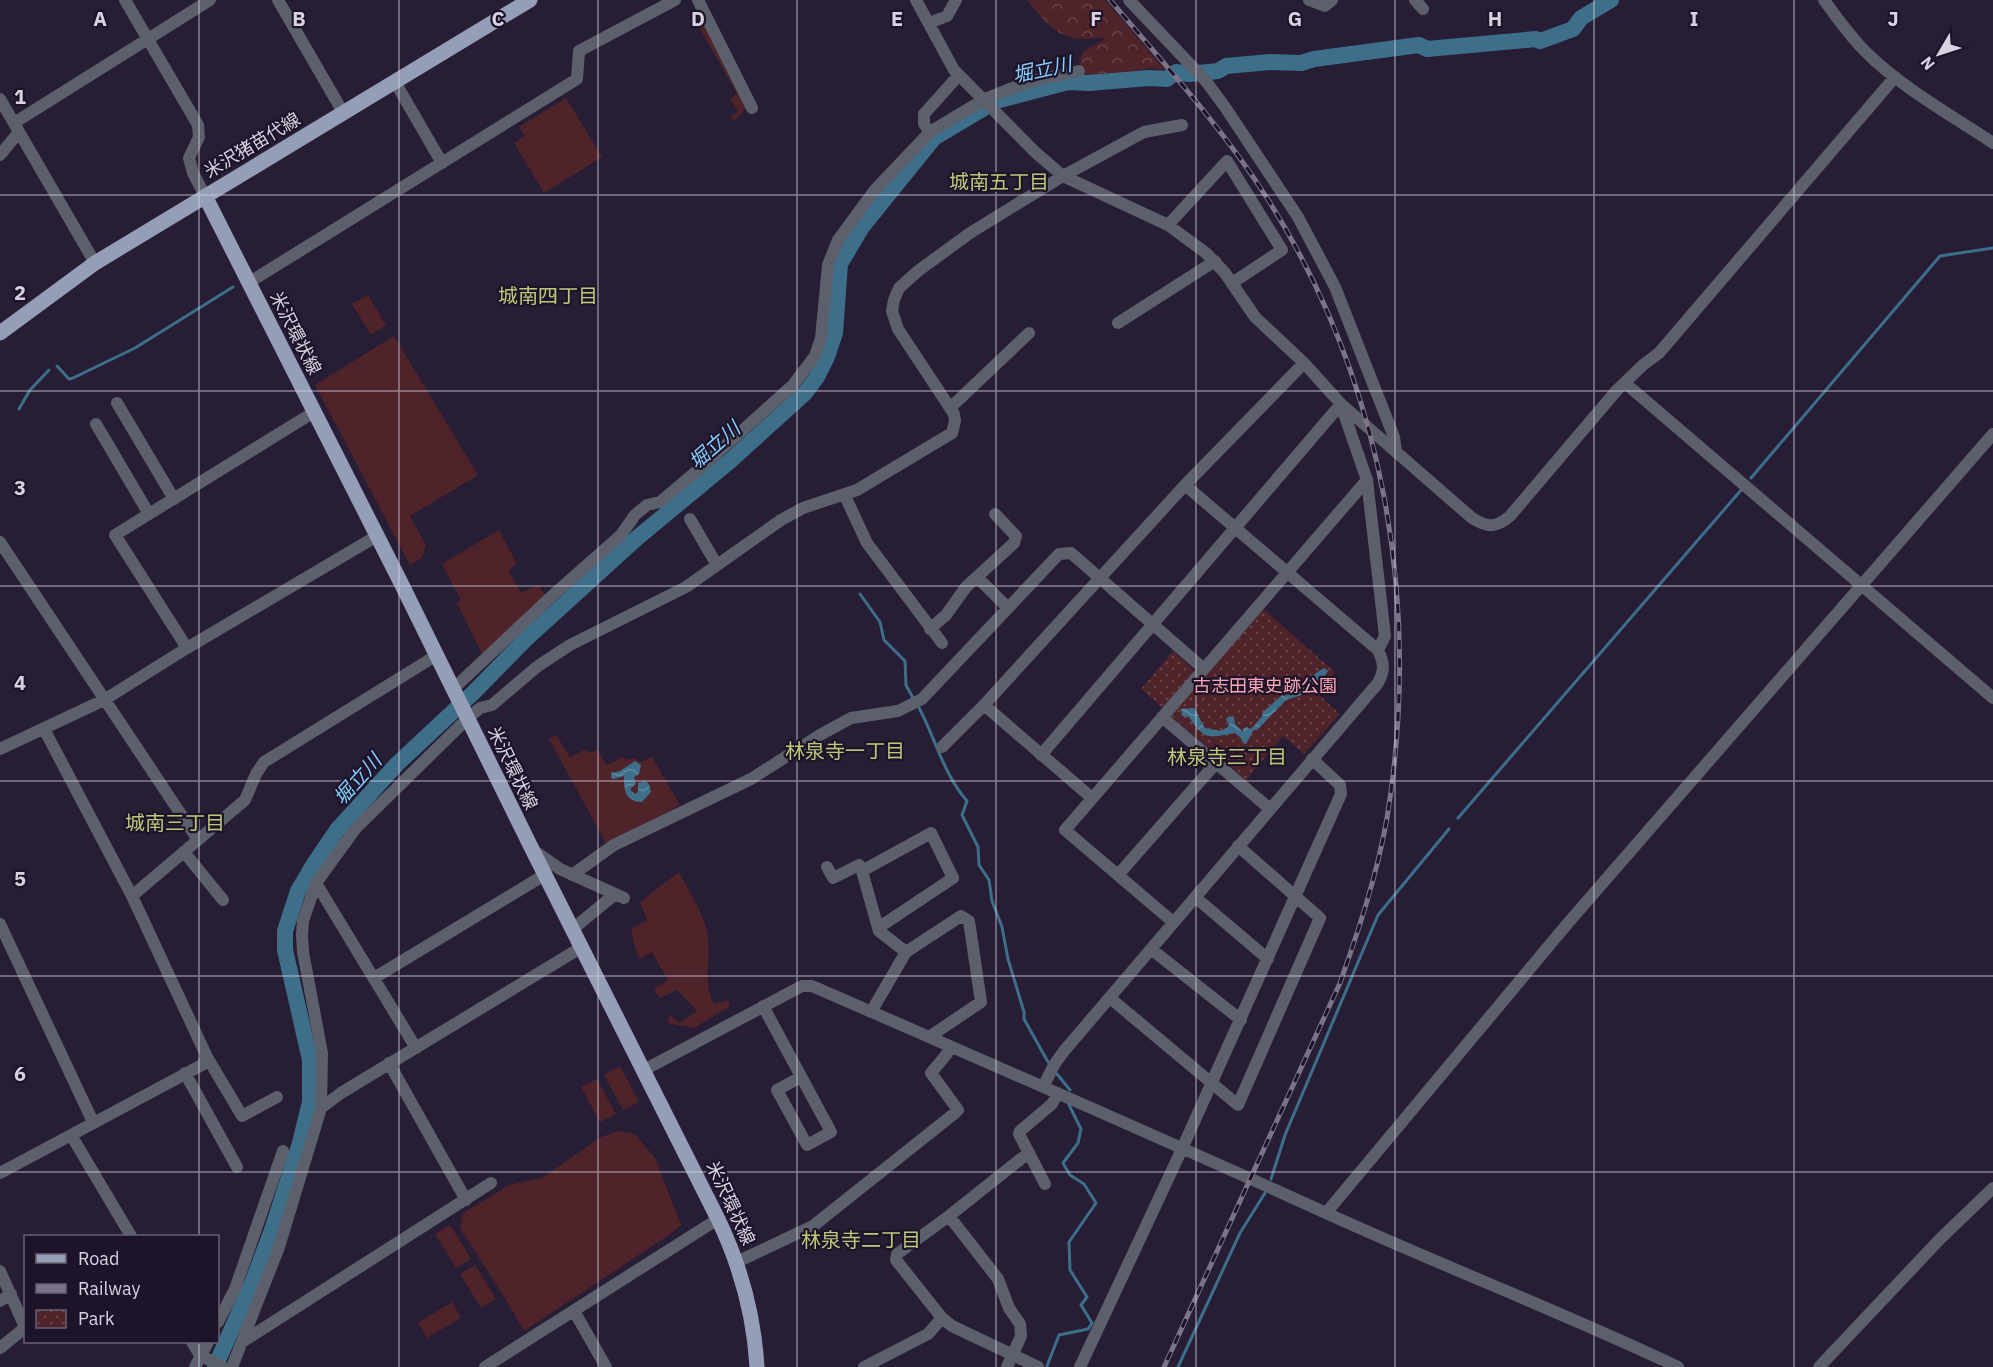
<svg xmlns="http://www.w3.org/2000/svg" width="1993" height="1367" font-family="'IBM Plex Sans','Noto Sans JP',sans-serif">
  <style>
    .green { fill: #4f232a }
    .forest { fill: url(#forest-crowns) }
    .park { fill: url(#park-dots) }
    .water { fill: url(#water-waves) }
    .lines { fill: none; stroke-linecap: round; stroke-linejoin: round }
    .stream { stroke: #3d6f8b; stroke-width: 3 }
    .river { stroke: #3d6f8b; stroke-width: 16 }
    .minor { stroke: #5c606c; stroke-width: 12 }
    .major { stroke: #959eb7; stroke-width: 15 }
    .rail-casing { stroke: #7c7387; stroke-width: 5 }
    .rail { stroke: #1e142a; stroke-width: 3; stroke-dasharray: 9; stroke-linecap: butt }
    .grid { fill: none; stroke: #d8d2e2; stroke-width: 1.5; stroke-opacity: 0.55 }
    .labels { text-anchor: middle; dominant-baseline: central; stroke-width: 4.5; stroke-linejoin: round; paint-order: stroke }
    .street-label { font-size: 18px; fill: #d8d2e2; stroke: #1e142a }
    .park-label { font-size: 18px; fill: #fba6b2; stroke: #1e142a }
    .water-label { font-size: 20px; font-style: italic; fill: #82cffd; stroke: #1e142a }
    .neighbourhood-label { font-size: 20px; fill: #c0c678; stroke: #1e142a }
    .grid-label { font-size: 20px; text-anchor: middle; font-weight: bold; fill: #d8d2e2; stroke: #1e142a; stroke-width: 4.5; stroke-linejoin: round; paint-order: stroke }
  </style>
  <defs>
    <pattern id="forest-crowns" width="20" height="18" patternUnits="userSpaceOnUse" patternTransform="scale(1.5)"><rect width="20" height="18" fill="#4f232a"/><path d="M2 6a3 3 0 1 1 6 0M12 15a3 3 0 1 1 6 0" fill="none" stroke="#684249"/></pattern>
    <pattern id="park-dots" width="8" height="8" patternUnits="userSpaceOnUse" patternTransform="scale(1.5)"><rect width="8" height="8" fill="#4f232a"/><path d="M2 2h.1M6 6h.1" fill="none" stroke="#684249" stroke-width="1.8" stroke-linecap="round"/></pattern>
    <pattern id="water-waves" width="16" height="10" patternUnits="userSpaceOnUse" patternTransform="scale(1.5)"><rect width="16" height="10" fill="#3d6f8b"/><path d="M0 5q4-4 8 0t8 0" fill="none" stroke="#6189a0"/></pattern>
  </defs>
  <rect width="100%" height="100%" fill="#271d34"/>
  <!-- green -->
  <path class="green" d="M696 10 748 106 734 121 731 116 738 112 730 99 737 94 699 27Z
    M566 98 602 157 544 193 514 143 525 136 519 127Z
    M368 295 386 325 371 335 352 304Z
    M394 336 478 475 410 516 426 545 422 558 410 565 315 385Z
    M499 530 517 564 508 571 521 593 538 585 547 597 482 654 457 603 461 600 442 564Z
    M556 735 570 757 586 749 589 753 597 750 607 765 623 757 625 760 635 758 642 762 652 757 680 805 607 845 549 739Z
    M679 872C688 890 702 910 707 931 713 957 701 977 714 1004L728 1000 730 1006 694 1028 667 1023 670 1015 679 1023 697 1011 677 990 660 998 654 989 668 980 652 952 640 959 635 949 631 929 647 920 640 902Z
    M620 1066 639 1102 623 1110 604 1075Z
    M597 1079 616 1114 600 1122 581 1087Z
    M619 1131 635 1134 655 1158 681 1225 669 1235 524 1331 506 1300 460 1228 463 1213 509 1185 542 1178 601 1137Z
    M450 1225 471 1259 456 1268 435 1234Z
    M475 1265 496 1299 481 1308 460 1274Z
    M452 1302 461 1318 427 1338 418 1323Z"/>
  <!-- forest -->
  <path class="forest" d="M1027 0H1105L1166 71 1151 68 1096 78 1082 72 1079 61 1084 51 1105 39C1096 36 1090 39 1081 39 1056 38 1042 18 1027 0Z"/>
  <!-- park -->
  <path class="park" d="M1262 608 1335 672 1318 694 1340 714 1304 754 1283 736 1246 780 1170 715Z
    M1173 651 1192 668 1193 672 1163 708 1141 689Z"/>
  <!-- water -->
  <path class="water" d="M1324 668 1328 671 1320 682 1304 694 1286 700 1259 728 1253 731 1246 744 1243 743 1240 737 1235 733C1210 737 1205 742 1189 717L1182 716 1181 709 1194 708C1199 715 1200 721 1205 728L1220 731 1228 727 1229 724 1226 719 1230 716 1234 718 1235 724 1243 732V729L1247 727 1250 729 1254 726 1262 716 1263 712 1282 695 1284 696 1302 689 1313 675Z
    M635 761 641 765 639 774 634 777 636 784 631 788V791L636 794 638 791V783L645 781 649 784 651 792 642 802C625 801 624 791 624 776L614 779 611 778V773L620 771Z"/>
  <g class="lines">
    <!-- stream -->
    <path class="stream" d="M57 366 69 379 73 378 135 348 233 287
      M19 409 30 390 49 370
      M1751 478 1940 256 1993 248
      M860 594 880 622 884 640 905 661 906 685 913 698
      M917 704C935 736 942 772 967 801L962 815 978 847 979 865 989 880 992 901 1002 927 1008 959 1024 1012V1019L1048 1062
      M1458 818 1742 489
      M1057 1074 1070 1090
      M1271 1179 1285 1135 1378 915 1449 829
      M1047 1366 1059 1335 1088 1329 1092 1323 1081 1305 1087 1297 1070 1270 1069 1242 1096 1203 1084 1184 1070 1175 1063 1163 1078 1143 1081 1129 1069 1105
      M1178 1367 1240 1233 1265 1193"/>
    <!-- river -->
    <path class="river" d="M215 1367 253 1281 273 1227 300 1143 310 1102V1060L285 950V931L298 891 312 867 337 830 397 764 473 693 528 637 637 538 730 461 805 393 817 377 827 357 835 333 840 264 862 227 934 138 996 101 1068 82 1089 83 1149 78 1167 79 1176 72 1189 74 1218 71 1226 66 1270 62 1301 63 1314 59 1419 45 1427 49 1536 39 1540 41 1573 29 1581 18 1611 0"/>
    <!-- minor -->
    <path class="minor" d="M125 0 198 125 199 137 189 158 193 173 205 196
      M278 0 344 114
      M698 0 752 108
      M916 0 954 70 1035 152 1063 176 1168 225 1206 253 1225 273 1255 317 1304 363 1341 404 1472 518C1488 528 1496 528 1510 516L1617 390 1643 365 1659 353 1895 77
      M1129 0 1205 80 1225 107 1298 217 1335 287 1394 437 1396 451
      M1309 0 1325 6 1332 0
      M1415 0 1423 9
      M1824 0C1838 19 1851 38 1868 54 1901 87 1954 117 1993 143
      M929 23 947 16 956 0
      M395 82 442 163
      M0 99 95 263
      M14 123 210 0
      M930 132 924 124V114L959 75
      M0 155 19 132
      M1168 225 1227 161 1282 250 1232 283
      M248 283 577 79 579 51 675 0
      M1118 323 1215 261
      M1625 383 1993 698
      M117 403 174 499
      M1341 405 1367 480 1385 636 1378 650
      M950 408 1029 333
      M96 424 149 514
      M845 496 867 543 942 643
      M690 519 717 565
      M0 542 198 840
      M978 578 1007 607
      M930 629 946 615 966 587 1014 543 1016 536 995 514
      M187 648 115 535 314 412
      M453 689 553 595 621 535 635 515 647 505 660 502 705 464 793 385 815 356 821 338 828 265 838 240 874 191 930 132 985 99 1007 90 1036 80 1079 71
      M984 705 1092 798
      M1162 717 1270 809
      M942 747 984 705 1185 485 1304 363
      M0 749 104 700 187 648 377 536
      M1041 755 1341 404
      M533 850 560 869 624 898
      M184 852 223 900
      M827 867 833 878 859 865 863 870
      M572 875 614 845 751 779 820 735 851 718 898 711 922 699 1059 554 1071 553 1204 669
      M1118 875 1216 763
      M316 883 416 1048
      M132 896 245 800 256 774 264 762 437 655
      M1195 897 1268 959
      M1173 922 1065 830 1367 480
      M0 924 93 1122
      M574 928 614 895
      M1151 949 1241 1020
      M906 952 961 916 969 921 981 1002 929 1037
      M374 978 546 874
      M1110 998 1238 1105 1320 918 1238 846
      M763 1006 831 1132 807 1145 777 1090 801 1077
      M871 1012 906 952 879 931 878 928 862 871 931 833 953 878 878 928
      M207 1057 242 1116 277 1097
      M389 1063 466 1200
      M644 1070 802 986H812C984 1061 1155 1135 1326 1213 1442 1266 1562 1312 1678 1367
      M185 1073 237 1167
      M1043 1087 1054 1065 1064 1051 1378 683C1385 670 1384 663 1378 650L1185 485
      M321 1108 341 1093 582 947
      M71 1135 131 1236
      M1029 1155 1022 1158 949 1216 897 1254 896 1260 942 1318 952 1326 1038 1367
      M0 1173 202 1065 207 1057 132 896 44 729
      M1045 1184 1019 1134 1020 1131 1052 1104 1058 1093
      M1326 1213 1568 923 1993 434
      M949 1216 998 1279 1009 1308 1020 1324 1021 1336 1007 1367
      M737 1262 813 1226 955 1113 958 1110 931 1073 946 1055 950 1046
      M0 1271 25 1327
      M0 1301 11 1294
      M574 1311 606 1367
      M218 1322 235 1289 283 1151
      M192 1342 200 1355 223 1367
      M242 1342 491 1183
      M0 1348 26 1327
      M195 1367 208 1342
      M232 1367 279 1247 321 1108 322 1053 303 952 302 935 303 921 316 883 356 828 467 719 480 708 492 705 538 666 570 645 686 587 781 520 803 508 857 490 952 433 955 421 954 414 898 329 892 311 894 300 899 288 918 271 970 233 1063 176 1144 132 1182 125
      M485 1367 718 1219
      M864 1367 928 1334 942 1318
      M1080 1367 1182 1149 1341 794 1340 785 1312 759
      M1819 1367 1940 1239 1993 1188"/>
    <!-- major -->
    <path class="major" d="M205 196 401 583 532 849 718 1219C741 1267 754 1314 757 1367
      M0 333 95 263 530 0"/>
    <defs>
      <path id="rail" d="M1110 0C1164 64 1222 127 1267 198 1384 383 1422 603 1387 818 1377 875 1359 929 1340 983L1164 1367"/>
    </defs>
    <!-- rail casing -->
    <use href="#rail" class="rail-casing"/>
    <!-- rail -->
    <use href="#rail" class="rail"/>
  </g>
  <!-- grid -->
  <path class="grid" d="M199 0V1236M399 0V1367M598 0V1367M797 0V1367M996 0V1367M1196 0V1367M1395 0V1367M1594 0V1367M1794 0V1367M0 195H1993M0 391H1993M0 586H1993M0 781H1993M0 976H1993M0 1172H1993M199 1342V1367"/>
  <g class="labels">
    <!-- street labels -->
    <g class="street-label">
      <text transform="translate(252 145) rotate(-31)">米沢猪苗代線</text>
      <text transform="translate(296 333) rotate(63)">米沢環状線</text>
      <text transform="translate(513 768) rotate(64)">米沢環状線</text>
      <text transform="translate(731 1203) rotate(65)">米沢環状線</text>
    </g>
    <!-- park labels -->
    <g class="park-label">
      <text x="1265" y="685">古志田東史跡公園</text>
    </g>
    <!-- water labels -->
    <g class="water-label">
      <text transform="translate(1042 69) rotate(-12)">堀立川</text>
      <text transform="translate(714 445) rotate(-41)">堀立川</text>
      <text transform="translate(357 779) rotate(-48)">堀立川</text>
    </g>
    <!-- neighbourhood labels -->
    <g class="neighbourhood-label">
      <text x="999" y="181">城南五丁目</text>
      <text x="548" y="295">城南四丁目</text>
      <text x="845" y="750">林泉寺一丁目</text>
      <text x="1227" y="756">林泉寺三丁目</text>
      <text x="175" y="822">城南三丁目</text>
      <text x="861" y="1239">林泉寺二丁目</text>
    </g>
  </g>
  <g class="grid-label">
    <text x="100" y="26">A</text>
    <text x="299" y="26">B</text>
    <text x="498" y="26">C</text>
    <text x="698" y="26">D</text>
    <text x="897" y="26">E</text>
    <text x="1096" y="26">F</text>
    <text x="1295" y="26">G</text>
    <text x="1495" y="26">H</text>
    <text x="1694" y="26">I</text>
    <text x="1893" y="26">J</text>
    <text x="20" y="104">1</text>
    <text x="20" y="300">2</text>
    <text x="20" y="495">3</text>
    <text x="20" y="690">4</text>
    <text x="20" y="886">5</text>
    <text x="20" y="1081">6</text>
  </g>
  <!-- legend -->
  <rect x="24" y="1235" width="195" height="108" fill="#1e142a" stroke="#686074" stroke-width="1.5"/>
  <rect x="36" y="1254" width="30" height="9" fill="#959eb7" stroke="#686074" stroke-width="1.5"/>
  <text x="78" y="1265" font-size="18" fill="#d8d2e2">Road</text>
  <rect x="36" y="1284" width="30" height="9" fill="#7c7387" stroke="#686074" stroke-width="1.5"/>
  <text x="78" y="1295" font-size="18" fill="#d8d2e2">Railway</text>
  <rect x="36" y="1310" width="30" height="18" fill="url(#park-dots)" stroke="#686074" stroke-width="1.5"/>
  <text x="78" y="1325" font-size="18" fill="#d8d2e2">Park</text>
  <!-- north arrow -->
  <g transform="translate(1939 54) rotate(231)" stroke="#1e142a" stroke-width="4.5" paint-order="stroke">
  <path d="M0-4.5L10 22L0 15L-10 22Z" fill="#d8d2e2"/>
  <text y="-9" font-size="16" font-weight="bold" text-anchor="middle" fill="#d8d2e2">N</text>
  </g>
</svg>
